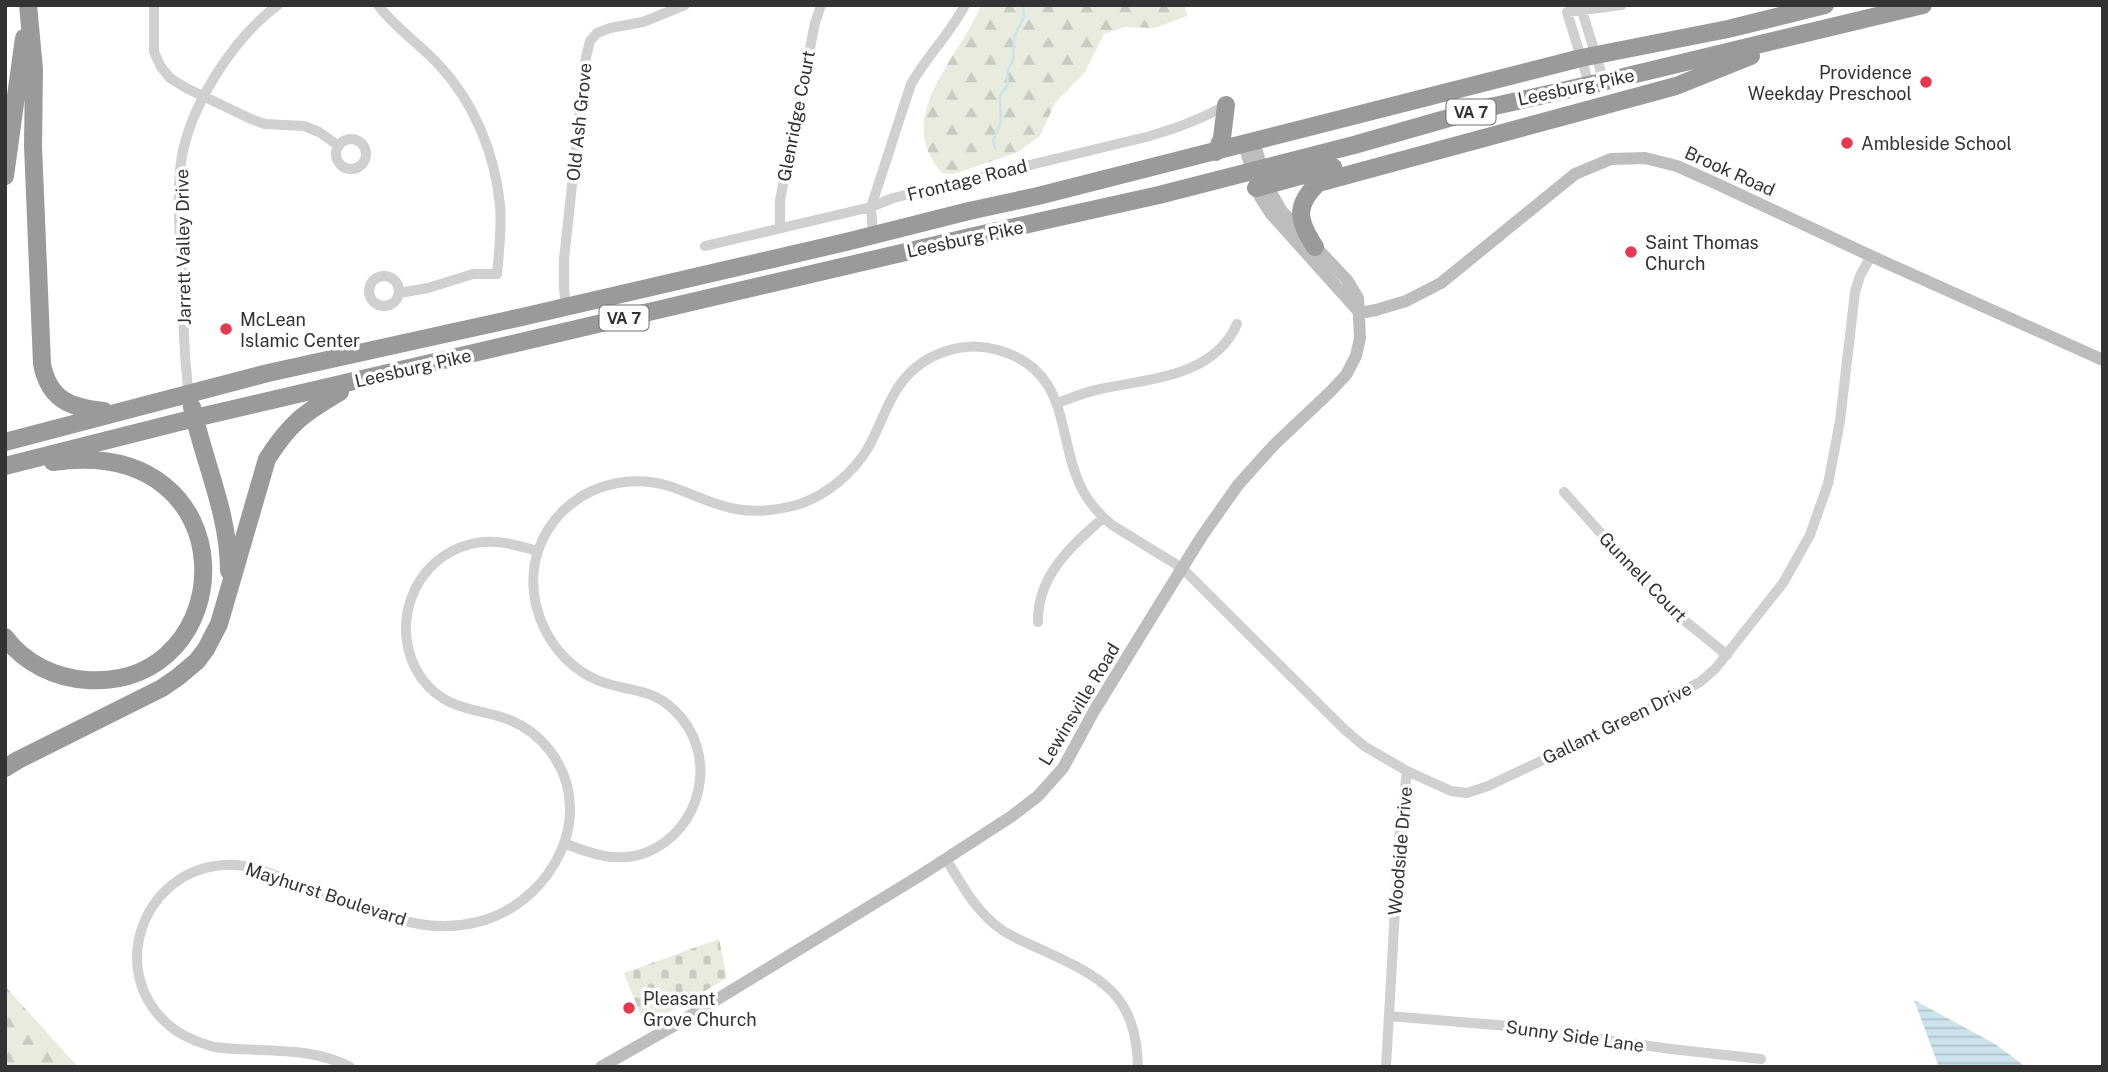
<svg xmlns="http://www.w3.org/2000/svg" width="2108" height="1072" font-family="'Public Sans',sans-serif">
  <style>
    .forest { fill: url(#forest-firs) }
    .cemetery { fill: url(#cemetery-stones) }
    .water { fill: url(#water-rules) }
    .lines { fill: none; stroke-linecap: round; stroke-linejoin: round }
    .stream { stroke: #cce2ec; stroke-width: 2.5 }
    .street { stroke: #d0d0d0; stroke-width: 10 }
    .secondary { stroke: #bdbdbd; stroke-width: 12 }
    .highway { stroke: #9a9a9a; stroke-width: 18 }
    .poi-dot { fill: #e6394f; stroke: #fff; stroke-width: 2.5 }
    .labels { text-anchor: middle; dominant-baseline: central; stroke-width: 7; stroke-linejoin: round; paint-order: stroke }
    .shield { fill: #fff; stroke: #707070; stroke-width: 2 }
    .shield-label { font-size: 16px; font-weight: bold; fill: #333 }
    .poi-label { font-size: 18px; fill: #333; stroke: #fff; text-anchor: start }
    .street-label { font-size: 18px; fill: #333; stroke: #fff }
  </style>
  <defs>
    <pattern id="forest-firs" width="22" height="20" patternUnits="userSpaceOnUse" patternTransform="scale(1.75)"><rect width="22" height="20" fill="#e7ecdf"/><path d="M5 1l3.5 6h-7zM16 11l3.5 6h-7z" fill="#c7cbc0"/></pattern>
    <pattern id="cemetery-stones" width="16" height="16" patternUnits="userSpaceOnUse" patternTransform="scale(1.75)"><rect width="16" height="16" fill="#e7ecdf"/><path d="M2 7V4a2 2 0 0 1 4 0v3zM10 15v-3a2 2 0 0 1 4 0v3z" fill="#c7cbc0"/></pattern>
    <pattern id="water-rules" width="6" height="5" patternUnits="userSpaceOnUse" patternTransform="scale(1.75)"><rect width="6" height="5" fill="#cce2ec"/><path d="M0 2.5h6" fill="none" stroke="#b0c2cb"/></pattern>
  </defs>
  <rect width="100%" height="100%" fill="#fff"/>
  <!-- forest -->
  <path class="forest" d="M981 5H1185L1187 16 1155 28 1124 27 1104 34 1085 72 1055 103 1040 136 1018 152 954 174 942 173C891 116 961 57 981 5Z
    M5 986 78 1067H5Z"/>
  <!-- cemetery -->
  <path class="cemetery" d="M719 939 727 978 645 1026 624 973Z"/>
  <!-- water -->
  <path class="water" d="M1914 1000 1995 1044 2026 1067H1939Z"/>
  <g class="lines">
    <!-- stream -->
    <path class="stream" d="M995 149 993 141 1001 121 1000 96 1008 84 1007 72 1013 60 1014 37 1024 17 1023 5"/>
    <!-- street -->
    <path class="street" d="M154 5V52L161 67 170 78 186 88 251 119 265 124 304 126 319 132 339 146
      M378 5C395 28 420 44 439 65 474 102 495 154 500 205 502 228 499 251 497 274H473L428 288 399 293
      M1582 11 1604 82
      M1589 84 1567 12 1622 5
      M336 154a15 15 0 1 1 30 0a15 15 0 1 1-30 0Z
      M780 228V200L815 23 821 5
      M873 235 871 207 911 84C927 56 950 34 965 5
      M705 246 871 207 893 198 1146 137C1175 129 1200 120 1226 105
      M369 291a15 15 0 1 1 30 0a15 15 0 1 1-30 0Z
      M566 306 564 289V259L586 57 590 41 597 33 610 28 643 22 685 5
      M189 393C183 356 184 318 182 280 181 242 176 201 181 162 189 107 233 38 278 5
      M1058 403C1071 398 1085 392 1100 389 1148 379 1214 377 1237 324
      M1564 492 1664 604 1727 655
      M1038 622C1037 576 1071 546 1103 518
      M564 843C591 854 616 863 645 853 703 831 720 753 674 710 649 686 625 692 597 680 549 659 522 602 538 551 544 533 556 516 571 504 598 482 635 476 669 486 691 493 712 505 736 509 757 513 779 510 800 504 828 494 853 473 868 448 879 429 885 408 897 389 918 356 959 339 998 350 1073 371 1055 438 1083 491 1090 504 1100 515 1112 525L1182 568 1344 729 1364 746 1407 771 1451 791 1467 793 1488 786 1636 716 1700 682 1715 669 1783 583 1810 535 1828 484 1840 421 1855 292 1860 276 1871 256
      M946 859C962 885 976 912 1002 930 1014 938 1027 943 1040 949 1101 977 1136 993 1138 1067
      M1389 1016 1508 1026 1671 1049 1761 1059
      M350 1067C309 1045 259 1053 214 1047 198 1042 183 1037 170 1026 105 973 143 869 225 865 251 863 274 875 297 884 334 897 372 910 409 922 454 932 498 924 532 892 555 870 571 839 570 807 569 766 541 729 501 717 470 708 444 708 422 679 387 630 412 558 471 544 494 538 516 545 538 551
      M1386 1067 1399 840 1407 771"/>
    <!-- secondary -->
    <path class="secondary" d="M1244 145 1260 197 1271 214 1360 313
      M1360 313 1376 310 1406 301 1441 283 1575 174 1611 159 1645 158 1677 166 1715 183 1871 256 2103 360
      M601 1067 675 1025 921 875 1012 816 1038 796 1063 768 1094 711 1153 615 1202 536 1238 485 1273 446 1330 392 1346 375 1356 356 1360 338 1358 298 1347 280 1281 210 1268 187 1254 142"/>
    <!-- highway -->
    <path class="highway" d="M28 5 34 69 33 146 42 364C49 400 71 408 104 411
      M1216 152 1222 138 1226 105
      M5 176 24 38
      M1256 188 1333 167
      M1315 247C1298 221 1294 206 1318 183L1676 86 1751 56
      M192 407C204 462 229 514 229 571
      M5 442 268 373 522 317 846 242 969 211 1038 196 1581 58 1728 29 1825 5
      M5 466 195 418 970 237 1159 195 1354 145 1477 110 1615 79 1923 5
      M5 637C24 663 55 678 87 680 242 690 253 434 53 462
      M5 768 18 760 162 688 178 677 197 661 206 649 219 624 267 459C290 423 304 413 340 392"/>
  </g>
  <!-- markers -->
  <g class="poi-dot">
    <circle cx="1926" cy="82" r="7"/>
    <circle cx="1847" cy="143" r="7"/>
    <circle cx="1631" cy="252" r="7"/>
    <circle cx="226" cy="329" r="7"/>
    <circle cx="629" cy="1008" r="7"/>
  </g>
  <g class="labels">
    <!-- shield labels -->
    <g class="shield">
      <rect x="1446.5" y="99.5" width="49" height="25" rx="5"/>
      <rect x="599.5" y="305.5" width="49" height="25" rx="5"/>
    </g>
    <g class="shield-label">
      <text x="1471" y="112">VA 7</text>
      <text x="624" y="318">VA 7</text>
    </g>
    <!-- poi labels -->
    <g class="poi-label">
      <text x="1912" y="72" text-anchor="end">Providence<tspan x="1912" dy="21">Weekday Preschool</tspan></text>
      <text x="1861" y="143">Ambleside School</text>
      <text x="1645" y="242">Saint Thomas<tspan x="1645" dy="21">Church</tspan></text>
      <text x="240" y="319">McLean<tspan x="240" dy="21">Islamic Center</tspan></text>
      <text x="643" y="998">Pleasant<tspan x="643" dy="21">Grove Church</tspan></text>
    </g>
    <!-- street labels -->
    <g class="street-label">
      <text transform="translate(1576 87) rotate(-12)">Leesburg Pike</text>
      <text transform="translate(796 116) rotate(-79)">Glenridge Court</text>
      <text transform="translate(579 122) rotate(-84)">Old Ash Grove</text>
      <text transform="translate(1730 171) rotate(24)">Brook Road</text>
      <text transform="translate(967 180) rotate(-14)">Frontage Road</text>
      <text transform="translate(965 239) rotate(-12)">Leesburg Pike</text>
      <text transform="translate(183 247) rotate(-91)">Jarrett Valley Drive</text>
      <text transform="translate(413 368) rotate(-13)">Leesburg Pike</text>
      <text transform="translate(1643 577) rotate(46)">Gunnell Court</text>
      <text transform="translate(1079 704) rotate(-59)">Lewinsville Road</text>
      <text transform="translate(1617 723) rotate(-26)">Gallant Green Drive</text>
      <text transform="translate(1400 851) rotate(-85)">Woodside Drive</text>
      <text transform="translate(326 894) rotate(18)">Mayhurst Boulevard</text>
      <text transform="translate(1575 1036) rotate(8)">Sunny Side Lane</text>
    </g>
  </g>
  <!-- border -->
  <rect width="2108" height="1072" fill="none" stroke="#333333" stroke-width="14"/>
</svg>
